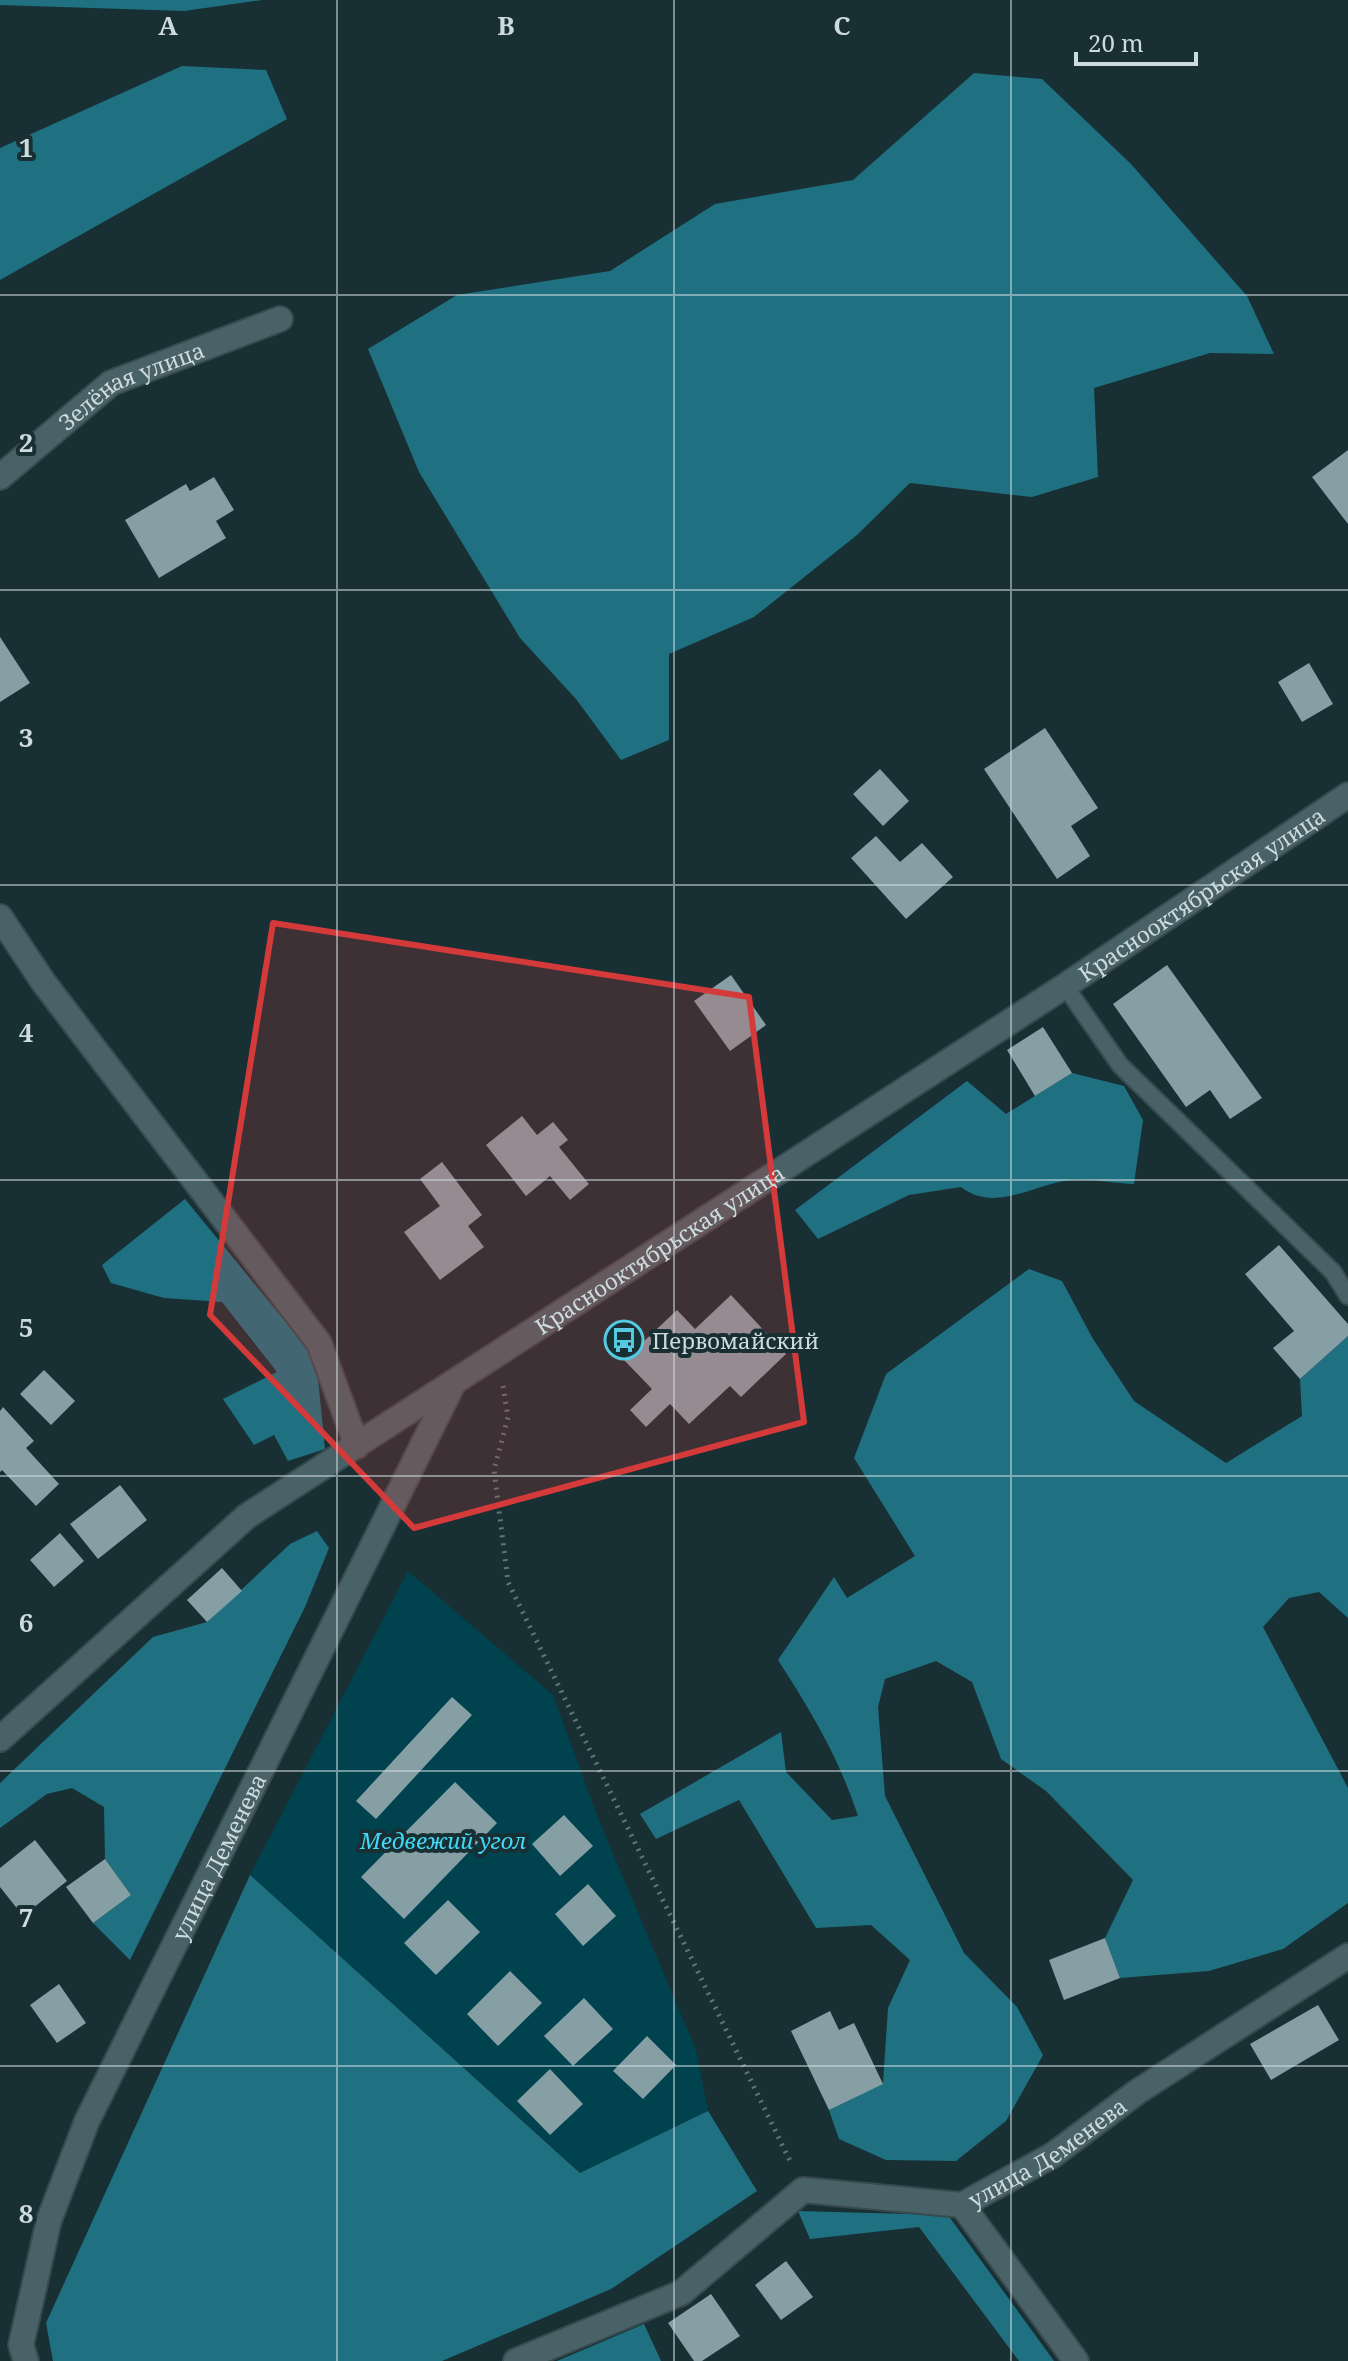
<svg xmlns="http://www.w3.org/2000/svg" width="1348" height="2361" font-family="'Noto Serif',serif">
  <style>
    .green { fill: #00434f }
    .forest { fill: #1f7181 }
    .building { fill: #859fa5 }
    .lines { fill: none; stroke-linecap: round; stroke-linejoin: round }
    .service-casing { stroke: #374a4e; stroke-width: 20 }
    .minor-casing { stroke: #374a4e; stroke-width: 28 }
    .path { stroke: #617478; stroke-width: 5; stroke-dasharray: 2 6; stroke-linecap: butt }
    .service { stroke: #496267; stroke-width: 16 }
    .minor { stroke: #496267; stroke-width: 24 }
    .marked { fill: #d53a3a; fill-opacity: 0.2; stroke: #d53a3a; stroke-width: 6; stroke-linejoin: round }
    .grid { fill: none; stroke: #cddbde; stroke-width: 2; stroke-opacity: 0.55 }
    .labels { text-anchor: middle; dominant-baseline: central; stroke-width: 8; stroke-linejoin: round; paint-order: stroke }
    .street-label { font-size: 22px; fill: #cddbde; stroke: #182f34 }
    .poi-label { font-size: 22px; fill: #cddbde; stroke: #182f34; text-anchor: start }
    .park-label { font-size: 22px; font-style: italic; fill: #41d9f5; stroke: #182f34 }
    .grid-label { font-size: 26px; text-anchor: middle; font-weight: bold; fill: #cddbde; stroke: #182f34; stroke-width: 8; stroke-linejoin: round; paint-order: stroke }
  </style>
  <rect width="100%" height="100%" fill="#182f34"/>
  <!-- green -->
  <path class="green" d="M408 1571 553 1695 598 1818 696 2050 708 2111 581 2173 250 1875Z"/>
  <!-- forest -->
  <path class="forest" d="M0 0H262L184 11 0 5Z
    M182 66 266 70 287 119 0 280V148Z
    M974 73 1042 79 1131 164 1247 296 1274 354 1210 353 1094 388 1098 477 1032 497 910 483 857 535 754 617 669 654V740L621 760 576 699 520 638 419 472 368 349 457 295 610 271 715 204 853 180Z
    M1072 1073 1124 1086 1143 1120 1134 1184C1113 1183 1085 1177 1064 1181 1030 1187 993 1212 961 1187L909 1195 818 1239 795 1210 967 1081 1006 1114Z
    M185 1199 316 1359 325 1449 288 1461 274 1435 254 1445 223 1399 277 1372 222 1302 164 1298 111 1283 102 1265Z
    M1029 1269 1062 1281 1093 1339 1134 1401 1226 1463 1302 1416 1300 1379 1348 1336V1618L1319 1592 1289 1598 1263 1627 1348 1788V1903L1283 1949 1209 1971 1120 1978 1105 1938 1133 1880 1046 1791 1001 1759 972 1682 936 1661 885 1679 878 1707 885 1796 964 1953 1017 2007 1043 2055 1006 2121 956 2161 886 2160 839 2139 829 2110 883 2083 888 2008 910 1960 871 1925 816 1928 739 1800 656 1839 640 1814 781 1732 786 1772 832 1820 858 1816C839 1758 811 1711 778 1660L834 1577 847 1598 915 1556 854 1458 886 1374Z
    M317 1531 329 1548 305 1607 130 1960 93 1923 131 1895 105 1859 104 1807 72 1788 47 1794 0 1828V1783L153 1637 207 1622 290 1544Z
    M250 1875 580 2173 708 2111 757 2191 611 2289 442 2361H53L46 2323Z
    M798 2211 948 2215 1054 2361H1019L919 2227 810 2239Z
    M644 2324 661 2361H557Z"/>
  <!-- building -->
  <path class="building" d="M1348 450V524L1312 477Z
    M214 477 234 510 216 521 226 538 159 578 125 520 186 484 190 491Z
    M0 637 30 683 0 702Z
    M1309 663 1333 704 1302 722 1278 682Z
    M1045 728 1098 808 1071 826 1090 856 1057 879 984 769Z
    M880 769 909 801 883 826 853 794Z
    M876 836 900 862 922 843 953 877 906 919 851 858Z
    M1167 965 1262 1098 1230 1119 1210 1090 1186 1107 1113 1004Z
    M731 975 766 1025 730 1051 694 1001Z
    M1043 1027 1072 1073 1035 1096 1007 1050Z
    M522 1116 537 1135 553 1122 568 1140 559 1147 589 1184 570 1200 550 1176 526 1196 486 1145Z
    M442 1162 482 1215 468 1226 484 1247 440 1280 404 1232 440 1206 420 1179Z
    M1279 1245 1348 1324V1336L1300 1379 1273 1348 1294 1331 1245 1274Z
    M731 1295 786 1354 741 1397 730 1386 689 1424 670 1404 646 1427 630 1410 652 1389 624 1360 677 1310 695 1329Z
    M44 1370 75 1401 51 1425 20 1394Z
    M3 1407 34 1441 26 1448 59 1484 36 1506 2 1470 0 1472V1411Z
    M120 1485 147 1520 98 1559 70 1524Z
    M60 1533 84 1561 54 1587 30 1560Z
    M222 1568 242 1591 207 1622 187 1600Z
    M452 1697 472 1715 376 1819 356 1801Z
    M455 1782 497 1823 404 1919 361 1877Z
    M564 1815 593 1846 560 1876 532 1844Z
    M35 1840 67 1881 23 1916 0 1887V1868Z
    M105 1859 131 1895 93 1923 66 1887Z
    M588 1884 616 1916 583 1946 555 1914Z
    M448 1900 480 1932 436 1975 404 1943Z
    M1105 1938 1120 1978 1064 2000 1049 1960Z
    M510 1971 542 2003 498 2046 467 2014Z
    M59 1984 86 2023 57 2043 30 2005Z
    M584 1998 613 2029 573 2066 544 2036Z
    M1318 2005 1339 2040 1271 2080 1250 2044Z
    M830 2011 839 2030 854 2023 883 2084 829 2110 791 2031Z
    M647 2036 676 2065 643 2099 613 2071Z
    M550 2069 583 2104 550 2135 517 2101Z
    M786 2261 813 2297 781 2320 755 2285Z
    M711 2294 740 2336 702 2361H694L668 2323Z"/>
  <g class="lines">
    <defs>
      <path id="service" d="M1065 986 1120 1065 1333 1272 1348 1296"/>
      <g id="minor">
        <path id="s1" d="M0 477 111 383 280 319"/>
        <path d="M0 917 44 983 319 1343 357 1446"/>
        <path id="s2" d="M0 1739 247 1516 1065 986 1348 795"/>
        <path d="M962 2205 1076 2361"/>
        <path id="s3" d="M26 2361 21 2345 49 2220 87 2121 452 1386"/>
        <path id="s4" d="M516 2361 681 2293 803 2190 962 2205 1053 2155 1137 2092 1348 1956"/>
      </g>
    </defs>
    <!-- service casing -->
    <use href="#service" class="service-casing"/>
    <!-- minor casing -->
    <use href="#minor" class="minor-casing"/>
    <!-- path -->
    <path class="path" d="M503 1386 508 1417 494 1470 508 1582 791 2163"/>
    <!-- service -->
    <use href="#service" class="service"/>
    <!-- minor -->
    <use href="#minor" class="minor"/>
  </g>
  <!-- marked area -->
  <path class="marked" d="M273 923 749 997 804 1422 414 1528 210 1315Z"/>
  <!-- grid -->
  <path class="grid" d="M337 0V2361M674 0V2361M1011 0V2361M0 295H1348M0 590H1348M0 885H1348M0 1180H1348M0 1476H1348M0 1771H1348M0 2066H1348"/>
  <!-- icons -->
  <defs>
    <symbol id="bus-ring" viewBox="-11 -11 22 22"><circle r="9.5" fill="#182f34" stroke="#56c9e1" stroke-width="1.5"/><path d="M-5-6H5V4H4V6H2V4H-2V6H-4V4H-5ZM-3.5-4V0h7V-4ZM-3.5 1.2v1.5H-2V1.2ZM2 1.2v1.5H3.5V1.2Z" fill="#56c9e1"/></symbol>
  </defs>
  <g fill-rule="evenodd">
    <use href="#bus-ring" x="602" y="1318" width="44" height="44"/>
  </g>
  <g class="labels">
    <!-- street labels -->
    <g class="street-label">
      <text stroke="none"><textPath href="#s1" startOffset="162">Зелёная улица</textPath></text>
      <text stroke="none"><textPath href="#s2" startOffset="1472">Краснооктябрьская улица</textPath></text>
      <text stroke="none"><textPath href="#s2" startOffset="824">Краснооктябрьская улица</textPath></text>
      <text stroke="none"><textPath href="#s3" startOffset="546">улица Деменева</textPath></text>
      <text stroke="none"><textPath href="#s4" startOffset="598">улица Деменева</textPath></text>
    </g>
    <!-- poi labels -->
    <g class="poi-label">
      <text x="652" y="1340">Первомайский</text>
    </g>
    <!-- park labels -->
    <g class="park-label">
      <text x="443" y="1840">Медвежий угол</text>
    </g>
  </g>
  <g class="grid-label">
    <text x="168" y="35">A</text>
    <text x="506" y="35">B</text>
    <text x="842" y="35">C</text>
    <text x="26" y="157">1</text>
    <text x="26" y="452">2</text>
    <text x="26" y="747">3</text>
    <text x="26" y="1042">4</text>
    <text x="26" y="1337">5</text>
    <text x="26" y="1632">6</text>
    <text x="26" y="1927">7</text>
    <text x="26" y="2223">8</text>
  </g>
  <!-- scale -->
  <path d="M1076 52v12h120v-12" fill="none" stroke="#cddbde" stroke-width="4"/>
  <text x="1088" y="52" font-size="24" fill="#cddbde" stroke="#182f34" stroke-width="6" paint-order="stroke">20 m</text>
</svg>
